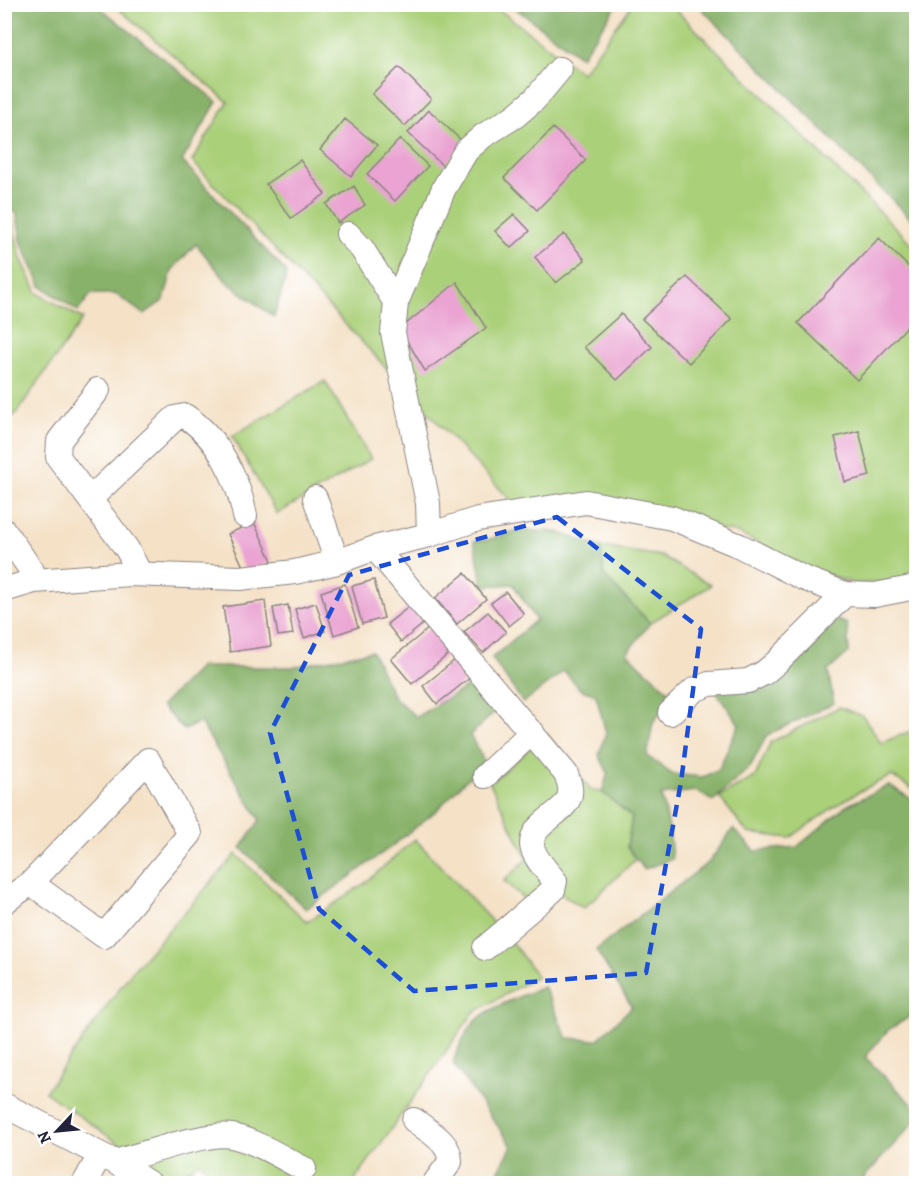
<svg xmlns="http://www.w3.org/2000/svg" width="921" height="1188" font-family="Alegreya,serif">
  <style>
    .green { fill: #abd07a; stroke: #66795a; stroke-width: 1.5 }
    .forest { fill: #88b26a; stroke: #556a52; stroke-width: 1.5 }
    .building { fill: #eaa3d2 }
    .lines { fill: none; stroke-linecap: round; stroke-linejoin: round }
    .minor-casing { stroke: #8b8280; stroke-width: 26 }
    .minor { stroke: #fff; stroke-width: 24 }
    .marked { fill: none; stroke: #1d4ed8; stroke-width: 4.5; stroke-dasharray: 12 8; stroke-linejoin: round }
  </style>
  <rect width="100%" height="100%" fill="#fff"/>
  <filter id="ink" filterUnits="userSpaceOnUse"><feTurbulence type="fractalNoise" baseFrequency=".0167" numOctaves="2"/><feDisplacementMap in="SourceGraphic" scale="12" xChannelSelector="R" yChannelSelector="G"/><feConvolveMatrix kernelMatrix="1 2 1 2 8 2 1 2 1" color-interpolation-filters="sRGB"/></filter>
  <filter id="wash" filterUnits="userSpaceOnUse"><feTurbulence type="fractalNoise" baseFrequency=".008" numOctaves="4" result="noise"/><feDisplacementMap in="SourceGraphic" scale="24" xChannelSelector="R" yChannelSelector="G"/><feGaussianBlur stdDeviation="1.35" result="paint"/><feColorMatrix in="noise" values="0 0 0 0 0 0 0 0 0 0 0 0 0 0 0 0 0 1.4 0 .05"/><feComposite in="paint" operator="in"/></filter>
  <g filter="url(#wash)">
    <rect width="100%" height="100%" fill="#f4e1c6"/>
    <!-- green -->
    <path class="green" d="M114 5H493L582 73 632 5H671L916 248V576L892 581 855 584 807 567 735 532 515 505 192 161 228 102Z
      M11 220 21 258 37 293 83 319 14 416 4 405V223Z
      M325 381 371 459 277 514 232 436Z
      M601 547 661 556 711 585 650 623 604 576Z
      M839 707 863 716 881 743 916 729V791L892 776C854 791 823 814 790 838L748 833 719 797 755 777 771 742Z
      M547 734 591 790 602 792 632 817 627 847 636 859 584 908 547 885 525 900 504 881 527 859 490 783Z
      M415 839 513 944 537 976 473 1013 353 1183H223L199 1162 173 1181 45 1092 130 974 236 854 307 922 365 883Z"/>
    <!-- forest -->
    <path class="forest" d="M5 4 97 5 217 102 182 161 287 273 274 317 227 282 196 244 172 270 164 300 144 314 115 294H91L78 311 41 286 22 244 16 211 5 215Z
      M511 5H617L581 57Z
      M698 5H916V224Z
      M518 530 557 532 601 547 604 576 650 623 627 653 674 696 653 722 647 756 672 774 703 777 719 769 739 724 715 690 835 619 847 624 849 652 828 671 834 703 767 735 750 767 713 801 696 791 661 795 669 827 672 859 644 869 627 847 632 817 602 792 608 773 599 755 606 733 596 695 580 689 564 671 523 703 492 658 536 620 513 584 483 586 474 541 487 540Z
      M372 651 394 697 416 717 472 684 500 707 470 735 484 761 437 810 392 846 306 909 241 848 260 820 200 722 184 730 161 706 200 667H292Z
      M889 785 916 802V1013L888 1030 865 1057 916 1108V1120L859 1183 578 1184 571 1176 565 1183H496L494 1180 512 1146 453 1063C457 1049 467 1028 479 1018 491 1007 528 993 544 987L567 1038 597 1040 632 1007 596 950 710 861 733 829 755 851 797 847 846 806Z"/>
    <g id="blocks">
      <!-- building -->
      <path class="building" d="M399 67 431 99 405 126 372 94Z
        M429 110 464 143 443 166 408 133Z
        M345 119 377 145 351 176 320 150Z
        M553 128 586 160 537 210 504 178Z
        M400 139 428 166 395 201 367 174Z
        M300 160 325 194 291 218 266 184Z
        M354 186 365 205 338 223 326 204Z
        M514 214 530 231 511 248 495 231Z
        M564 234 585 260 556 283 535 257Z
        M879 238 916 274V317L857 380 798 323Z
        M687 277 732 319 689 363 642 319Z
        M457 282 486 328 425 371 400 329Z
        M621 314 652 347 617 380 584 347Z
        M859 431 870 476 845 482 835 437Z
        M254 522 272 561 246 573 228 534Z
        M465 573 486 599 457 624 435 598Z
        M374 580 384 618 362 624 352 586Z
        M345 584 358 627 334 635 321 592Z
        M506 592 524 614 509 626 491 603Z
        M265 601 271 646 230 652 223 607Z
        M316 603 325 631 304 638 295 609Z
        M288 605 293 634 278 636 273 608Z
        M410 606 423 624 401 642 387 624Z
        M488 612 506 632 483 653 464 632Z
        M429 628 450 653 412 684 391 659Z
        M456 659 471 677 437 704 423 686Z"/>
    </g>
  </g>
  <g filter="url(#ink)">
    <use href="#blocks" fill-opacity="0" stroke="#8b8280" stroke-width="1.5"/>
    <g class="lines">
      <defs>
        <path id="minor" d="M348 234 362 249 396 303
          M98 390 59 441 58 457 127 549 137 568 130 574
          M315 498 337 562
          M90 499 175 418 185 416C218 437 238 478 245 516
          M4 531 32 571 34 581
          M429 535 428 503 393 333 396 303 444 188 466 151 483 136 515 116 535 99 560 69
          M375 548 566 774C567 778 570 783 570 788 574 813 531 819 532 845 533 857 548 872 555 881L553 890 485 948
          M4 590 34 581 130 574 240 578 295 572 337 562 375 548 429 535 478 519 586 502 672 518 740 546 803 578 845 594 875 595 916 587
          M670 713 694 690 709 684 748 681 764 673 777 662 845 594
          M485 776 532 732
          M4 902 31 883 148 760 190 834 104 936 31 883
          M4 1105 115 1162 150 1184
          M414 1120C428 1131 451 1142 450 1162L434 1184
          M115 1162C141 1155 209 1131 232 1136 258 1142 281 1157 304 1169
          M84 1184 100 1155"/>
      </defs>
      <!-- minor casing -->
      <use href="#minor" class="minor-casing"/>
      <!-- minor -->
      <use href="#minor" class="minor"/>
    </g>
  </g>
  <!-- marked area -->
  <path class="marked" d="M557 517 701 629 681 782 646 973 414 991 319 909 270 733 349 575Z"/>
  <!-- margin -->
  <rect width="921" height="1188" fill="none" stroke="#fff" stroke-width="24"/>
  <!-- north arrow -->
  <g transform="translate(57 1131) rotate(244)" stroke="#ffffff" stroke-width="4.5" paint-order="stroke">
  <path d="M0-4.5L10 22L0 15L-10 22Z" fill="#22223b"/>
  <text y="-9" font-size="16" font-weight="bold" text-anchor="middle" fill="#22223b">N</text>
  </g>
</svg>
